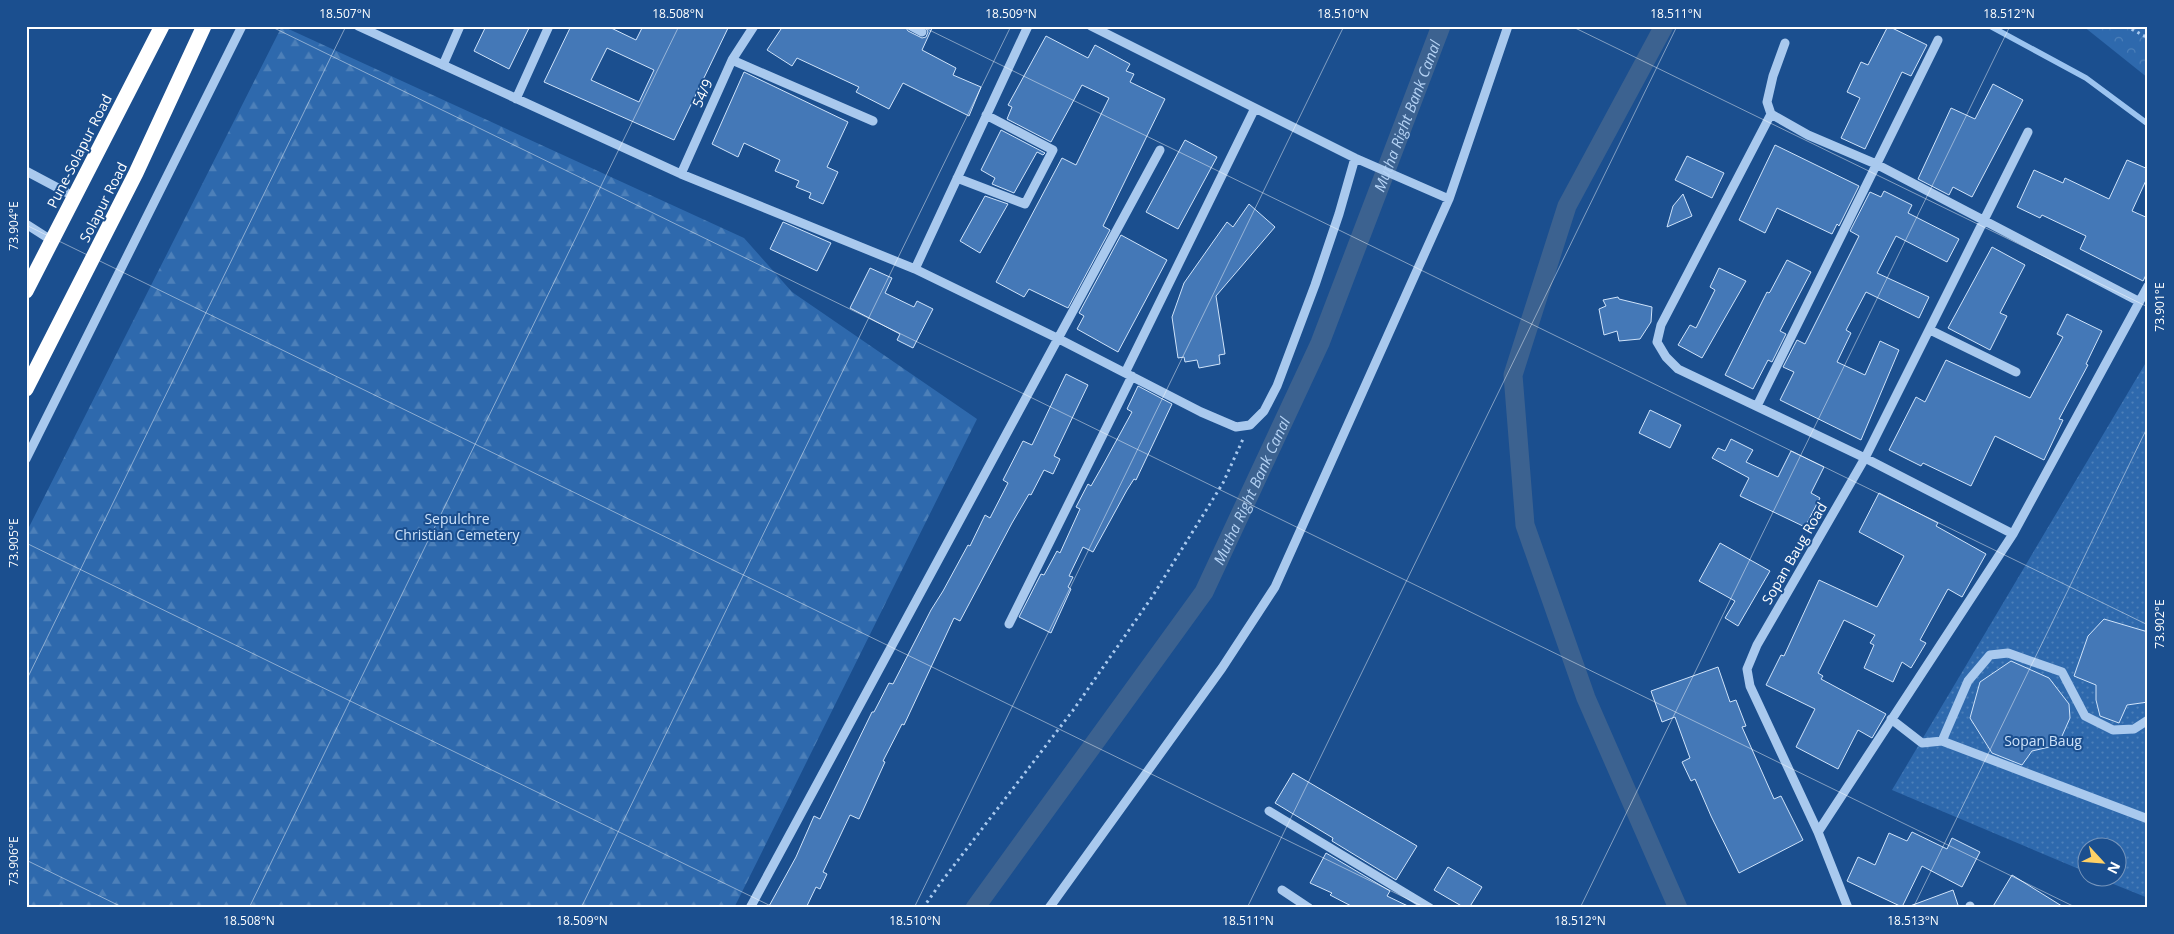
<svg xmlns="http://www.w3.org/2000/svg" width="2174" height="934" font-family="'Open Sans',sans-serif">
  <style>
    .forest { fill: url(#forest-firs) }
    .park { fill: url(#park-crowns) }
    .garden { fill: url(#garden-dots) }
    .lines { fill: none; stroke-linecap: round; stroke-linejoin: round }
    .stream { stroke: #9cc4f0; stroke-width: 5.5 }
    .canal { stroke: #3c6290; stroke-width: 19 }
    .building { fill: #4478b7; stroke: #cfe3fa; fill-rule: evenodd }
    .path { stroke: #a9c9ee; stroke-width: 3; stroke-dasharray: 2.5 4; stroke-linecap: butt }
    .minor { stroke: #a9c9ee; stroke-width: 9 }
    .highway { stroke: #fff; stroke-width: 15 }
    .ticks { fill: none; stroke: #fff; stroke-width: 1; stroke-opacity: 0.45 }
    .labels { text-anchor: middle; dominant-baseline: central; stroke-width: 4; stroke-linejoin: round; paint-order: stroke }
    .street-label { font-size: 14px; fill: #fff; stroke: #1b4f8f }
    .park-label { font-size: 14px; fill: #cfe3fa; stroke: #1b4f8f }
    .water-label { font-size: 15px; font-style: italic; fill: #b5d3f5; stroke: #1b4f8f }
    .neatline { fill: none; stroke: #fff; stroke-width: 2 }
    .ticks-label { font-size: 12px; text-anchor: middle; fill: #fff }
  </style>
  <defs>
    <pattern id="forest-firs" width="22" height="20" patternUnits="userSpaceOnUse" patternTransform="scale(1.25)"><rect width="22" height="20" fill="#2e69ad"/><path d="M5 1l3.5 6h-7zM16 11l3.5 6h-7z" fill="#4d80b9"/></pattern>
    <pattern id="park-crowns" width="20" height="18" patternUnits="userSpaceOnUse" patternTransform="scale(1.25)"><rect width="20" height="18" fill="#2e69ad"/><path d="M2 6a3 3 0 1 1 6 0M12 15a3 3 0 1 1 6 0" fill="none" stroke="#4d80b9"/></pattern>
    <pattern id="garden-dots" width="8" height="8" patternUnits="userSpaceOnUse" patternTransform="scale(1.25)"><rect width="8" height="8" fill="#2e69ad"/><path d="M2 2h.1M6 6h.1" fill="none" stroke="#4d80b9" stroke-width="1.8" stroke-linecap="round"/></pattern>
  </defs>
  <rect width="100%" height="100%" fill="#1b4f8f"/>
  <!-- forest -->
  <path class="forest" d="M282 26 744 238 792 292 977 419 734 908H26V533Z"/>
  <!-- park -->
  <path class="park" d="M2083 26H2148V78Z"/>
  <!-- garden -->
  <path class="garden" d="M2148 359V898L2096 877 2116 876V846H2086V872L1892 790Z"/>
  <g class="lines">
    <!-- stream -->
    <path class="stream" d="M1990 26 2086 78 2148 124"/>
    <!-- canal -->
    <g class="canal">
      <path d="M1664 26 1567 206 1513 375 1525 525 1586 698 1678 908"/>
      <path id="s1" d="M975 908 1204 592 1320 343 1441 26"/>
    </g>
  </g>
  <!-- building -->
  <path class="building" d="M486 26H530L509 69 474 51Z
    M571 26H607L636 40 643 26H729L674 140 544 82ZM607 48 654 70 639 102 591 80Z
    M783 26H905L908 31 922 38 926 37 928 32 925 26H933L922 50 956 68 953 75 981 87 969 116 903 83 889 109 856 92 859 87 797 58 792 66 767 50Z
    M1888 26 1927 45 1911 76 1902 72 1865 149 1841 138 1860 98 1847 92 1861 62 1868 65Z
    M1046 36 1088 58 1095 45 1130 64 1126 71 1134 74 1130 82 1165 99 1103 226 1110 230 1068 308 1029 289 1024 297 996 282 1062 158 1076 165 1109 98 1082 85 1051 142 1007 119 1012 107 1008 105Z
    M744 72 848 122 827 167 838 172 823 204 809 198 811 193 796 187 799 181 775 171 780 160 744 143 738 157 712 144Z
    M1993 84 2023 100 1972 197 1953 187 1949 195 1918 179 1951 108 1975 119Z
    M1001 130 1045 153 1043 155 1037 152 1014 193 992 184 995 178 981 170Z
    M1185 140 1217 157 1178 229 1146 212Z
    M1775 145 1859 186 1839 226 1837 224 1832 234 1777 208 1765 233 1739 220Z
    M1687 156 1724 173 1712 198 1675 180Z
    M2127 160 2148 169V176L2132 211 2148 218V271L2143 281 2080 249 2086 236 2042 215 2040 218 2017 207 2034 170 2063 183 2065 178 2109 199Z
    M1884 191 1912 205 1908 213 1959 239 1947 262 1896 236 1877 273 1929 297 1919 318 1866 292 1846 330 1851 333 1837 362 1865 375 1880 341 1899 350 1861 440 1780 400 1794 372 1783 367 1797 340 1805 344 1859 236 1850 231 1870 192 1881 197Z
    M1683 194 1692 216 1667 227 1673 206Z
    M985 196 1008 204 980 253 960 241Z
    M1249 204 1275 227 1216 296 1225 354 1219 355 1220 364 1199 368 1197 360 1185 362 1184 357 1178 358 1172 317 1184 283 1227 222 1233 227Z
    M783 222 831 243 817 271 770 249Z
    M1121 235 1167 260 1118 352 1077 329 1084 316 1079 313Z
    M1992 247 2025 265 2000 313 2007 316 1990 350 1948 328Z
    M1787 260 1811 272 1780 331 1786 334 1772 362 1768 360 1753 389 1725 375 1767 292 1769 293 1770 292Z
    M870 268 892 278 885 293 914 307 917 301 933 309 913 348 897 340 900 334 850 308Z
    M1719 268 1746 281 1702 358 1678 345 1690 325 1696 328 1715 290 1710 287Z
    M1618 297 1619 299 1652 307 1651 322 1640 339 1619 341 1617 331 1604 335 1599 309 1606 306 1603 300Z
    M2067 314 2102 331 2086 364 2088 365 2059 419 2063 420 2044 460 1995 436 1971 486 1923 463 1921 466 1889 450 1916 397 1925 402 1946 360 2030 398 2063 337 2057 334Z
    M1066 374 1088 385 1054 456 1060 459 1053 474 1044 470 1031 495 1029 494 1012 523 960 621 954 618 904 725 902 724 883 761 885 762 859 819 850 815 823 872 827 874 820 889 816 887 806 908H768L796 857 814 816 820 819 872 712H874L889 683 893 684 931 610 943 591 968 545 970 546 985 515 990 518 1008 483 1003 480 1023 441 1032 445Z
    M1138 386 1172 404 1136 480 1134 479 1127 490 1093 552 1083 547 1069 576 1073 577 1068 587 1071 589 1051 633 1019 617 1041 574 1044 575 1057 551 1060 553 1080 509 1076 507 1088 484 1091 486 1103 465 1132 412 1127 409Z
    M1650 410 1681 425 1670 448 1639 433Z
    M1731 439 1753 450 1746 462 1778 477 1791 451 1824 467 1811 493 1820 498 1805 527 1740 496 1749 478 1712 458 1718 448 1725 451Z
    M1879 493 1938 523 1936 526 1986 554 1962 597 1948 589 1920 640 1926 643 1911 668 1902 662 1893 682 1864 668 1874 645 1870 643 1875 635 1844 620 1818 673 1823 676 1821 679 1886 714 1872 738 1858 730 1838 769 1796 747 1815 709 1766 685 1781 655 1784 656 1819 580 1877 607 1904 556 1859 532Z
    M1720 543 1770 571 1738 626 1725 618 1735 601 1699 581Z
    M2104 619 2148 632V702L2127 705 2119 723 2100 716 2096 700V685L2074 676 2088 636Z
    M2011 661 2049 678 2069 704 2070 718 2058 745 2032 751 2022 765 1992 753 1970 718 1980 682Z
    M1718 667 1730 702 1736 700 1746 726 1742 727 1774 799 1781 796 1803 840 1739 873 1711 816 1695 779 1691 781 1682 762 1690 758 1675 717 1662 722 1651 691Z
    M1293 773 1417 846 1396 880 1332 841 1333 838 1275 803Z
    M1912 832 1947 849 1952 838 1980 852 1962 887 1922 866 1902 907 1847 881 1858 857 1875 865 1889 833 1907 841Z
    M1326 853 1390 891 1387 896 1412 908H1355L1330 895 1332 893 1310 883Z
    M1448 867 1482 887 1469 908H1465L1434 890Z
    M2012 875 2065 908H1992Z
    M1953 890 1959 908H1910V906Z"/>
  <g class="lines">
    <!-- path -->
    <path class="path" d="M2126 26 2148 38
      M923 908 942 881 1074 709 1152 597 1223 483 1243 439"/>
    <!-- minor -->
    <path class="minor" d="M358 26 681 174 915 269 1059 339 1201 412 1236 427 1250 425 1264 411 1277 386 1315 285 1339 214 1355 158
      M911 26 922 32
      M1091 26 1355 158 1449 199
      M1785 43 1773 76 1767 102 1771 114 1808 135 1876 164 2138 301
      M732 60 873 121
      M443 65 460 26
      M516 99 549 26
      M1771 114 1661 325 1657 342 1666 357 1678 369 1865 458 2013 534
      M26 171 73 196
      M681 174 732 60 754 26
      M957 178 1025 204 1053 150 986 115
      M26 224 51 240
      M915 269 1028 26
      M1930 330 2016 372
      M1125 373 1255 108
      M1757 406 1938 40
      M26 459 242 26
      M1009 624 1132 376
      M1891 719 1922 743 1942 741 2148 819
      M1942 741 1968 681 1990 655 2008 653 2062 672 2085 716 2113 730 2134 729 2148 720
      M1269 811 1430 908
      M1818 832 2013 534 2148 286
      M1282 890 1309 908
      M1970 906 1971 908
      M750 908 1160 150
      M1049 908 1222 668 1275 587 1449 199 1508 26
      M1848 908 1818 832 1750 686 1747 669 1757 645 1865 458 2028 132"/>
    <!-- highway -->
    <path class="highway" d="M26 291 162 26
      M26 389 136 173 204 26"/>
  </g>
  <!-- ticks -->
  <path class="ticks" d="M270 26 2077 908M921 26 2148 625M1571 26 2148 307M26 225 1426 908M26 543 775 908M26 681 346 26M26 860 124 908M249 908 679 26M581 908 1011 26M914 908 1344 26M1247 908 1677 26M1580 908 2010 26M1913 908 2148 426"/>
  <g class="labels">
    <!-- street labels -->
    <g class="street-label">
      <text transform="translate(702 93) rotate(-66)">54/9</text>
      <text transform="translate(79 151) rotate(-63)">Pune-Solapur Road</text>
      <text transform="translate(103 202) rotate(-63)">Solapur Road</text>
      <text transform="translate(1794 553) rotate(-60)">Sopan Baug Road</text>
    </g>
    <!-- park labels -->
    <g class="park-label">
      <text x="457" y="518">Sepulchre<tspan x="457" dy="16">Christian Cemetery</tspan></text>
      <text x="2043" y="740">Sopan Baug</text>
    </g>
    <!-- water labels -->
    <g class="water-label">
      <text stroke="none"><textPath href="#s1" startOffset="908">Mutha Right Bank Canal</textPath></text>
      <text stroke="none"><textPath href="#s1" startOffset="502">Mutha Right Bank Canal</textPath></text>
    </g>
  </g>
  <!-- border -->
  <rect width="2174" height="934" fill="none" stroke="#1b4f8f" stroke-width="55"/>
  <!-- north arrow -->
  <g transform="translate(2102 862) rotate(116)"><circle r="24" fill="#1b4f8f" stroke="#7695bc"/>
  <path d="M0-4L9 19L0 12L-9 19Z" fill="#ffd166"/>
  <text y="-8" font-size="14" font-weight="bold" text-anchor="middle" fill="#ffffff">N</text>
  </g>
  <rect x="28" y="28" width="2118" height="878" class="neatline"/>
  <g class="ticks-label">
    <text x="345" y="18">18.507°N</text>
    <text x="678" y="18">18.508°N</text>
    <text x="1011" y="18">18.509°N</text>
    <text x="1343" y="18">18.510°N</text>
    <text x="1676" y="18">18.511°N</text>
    <text x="2009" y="18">18.512°N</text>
    <text transform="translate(14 226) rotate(-90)" y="4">73.904°E</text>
    <text transform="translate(2160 307) rotate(-90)" y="4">73.901°E</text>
    <text transform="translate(14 543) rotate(-90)" y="4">73.905°E</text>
    <text transform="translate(2160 624) rotate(-90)" y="4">73.902°E</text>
    <text transform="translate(14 861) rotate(-90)" y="4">73.906°E</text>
    <text x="249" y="925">18.508°N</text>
    <text x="582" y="925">18.509°N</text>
    <text x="915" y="925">18.510°N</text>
    <text x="1248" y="925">18.511°N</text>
    <text x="1580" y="925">18.512°N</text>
    <text x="1913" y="925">18.513°N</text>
  </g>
</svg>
